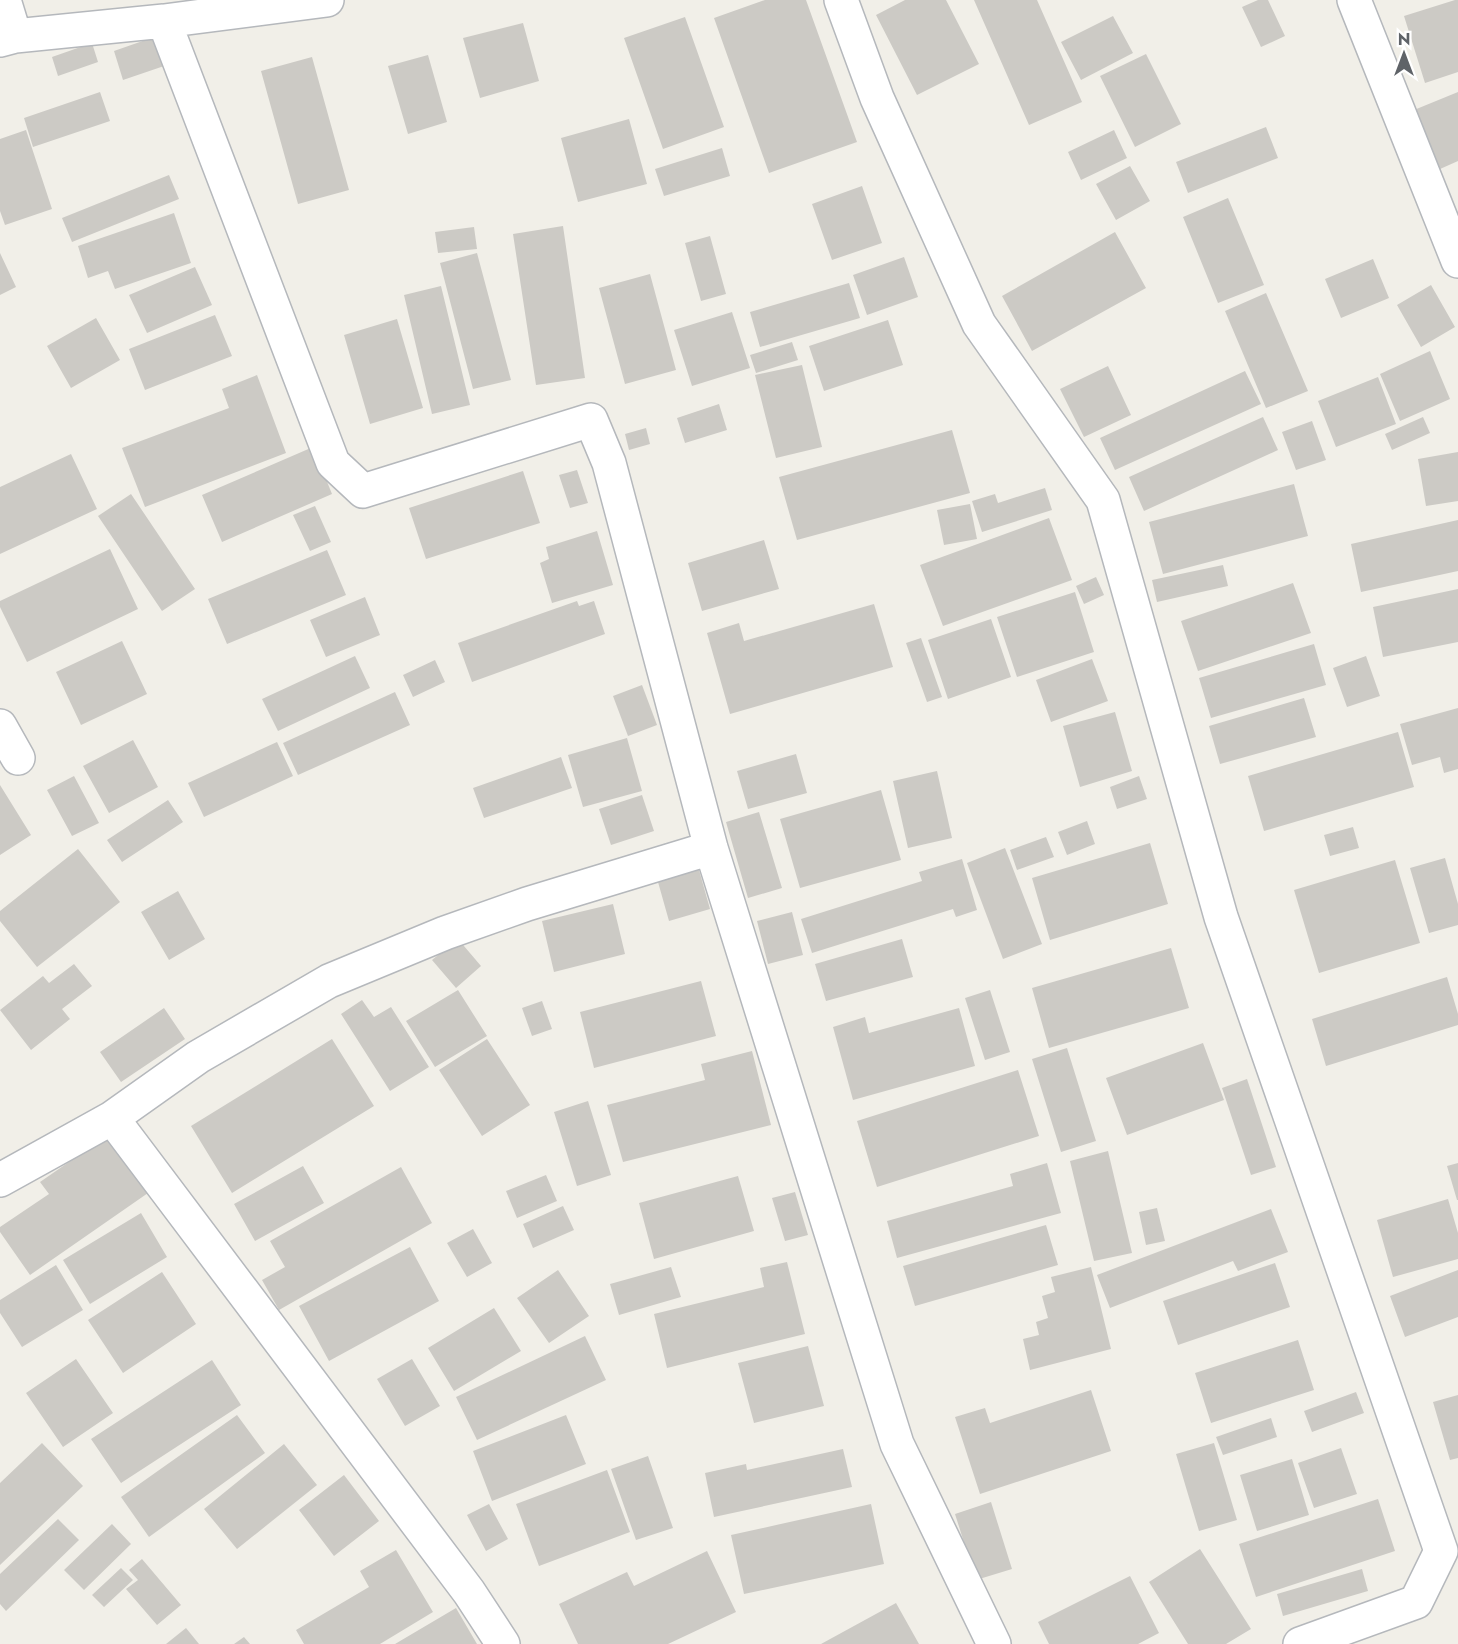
<svg xmlns="http://www.w3.org/2000/svg" width="1458" height="1644" font-family="Jost,sans-serif">
  <style>
    .building { fill: #cccac5 }
    .lines { fill: none; stroke-linecap: round; stroke-linejoin: round }
    .minor-casing { stroke: #b5b8bc; stroke-width: 36 }
    .minor { stroke: #fff; stroke-width: 33 }
  </style>
  <rect width="100%" height="100%" fill="#f1efe8"/>
  <!-- building -->
  <path class="building" d="M765 0H806L857 142 769 173 714 18Z
    M905 0H946L979 64 917 95 876 15Z
    M974 0H1037L1082 102 1029 125Z
    M1258 0H1268L1285 36 1261 47 1242 7Z
    M1455 0H1458V72L1425 83 1404 16Z
    M1113 16 1133 53 1081 80 1061 42Z
    M685 17 724 127 663 149 624 38Z
    M523 23 539 81 480 98 463 38Z
    M157 36 167 65 123 80 114 51Z
    M92 43 98 62 58 76 52 57Z
    M1146 54 1181 124 1135 147 1100 76Z
    M428 55 447 122 408 134 388 66Z
    M312 57 349 190 298 204 261 71Z
    M100 92 110 121 33 147 24 118Z
    M1458 92V161L1440 169 1414 110Z
    M629 119 647 184 578 202 561 138Z
    M1266 127 1278 158 1188 193 1176 162Z
    M26 130 52 209 5 225 0 211V139Z
    M1114 130 1127 158 1081 180 1068 152Z
    M722 148 730 176 664 196 655 169Z
    M1130 166 1150 201 1116 220 1096 184Z
    M169 175 179 199 72 242 62 218Z
    M862 186 882 243 832 260 812 204Z
    M1228 198 1264 285 1218 303 1183 217Z
    M174 213 191 263 115 289 108 271 88 278 78 246Z
    M563 226 585 378 536 385 513 234Z
    M474 227 477 249 438 253 435 232Z
    M1115 232 1146 288 1032 351 1002 296Z
    M710 236 726 294 701 301 685 243Z
    M0 253 16 287 0 295Z
    M477 253 511 380 473 389 440 263Z
    M904 257 918 297 867 315 853 275Z
    M1373 259 1389 298 1341 318 1325 279Z
    M195 267 212 305 147 333 129 295Z
    M650 274 676 370 625 384 599 288Z
    M849 283 860 318 760 347 750 312Z
    M1431 285 1455 327 1421 347 1397 305Z
    M441 286 470 405 432 414 404 295Z
    M1266 293 1308 391 1266 408 1225 311Z
    M732 312 750 368 692 386 674 330Z
    M215 315 232 356 145 390 129 349Z
    M96 318 120 360 71 388 47 346Z
    M397 319 423 408 370 424 344 335Z
    M888 320 903 365 824 391 809 346Z
    M792 342 798 360 756 373 750 355Z
    M1430 351 1450 399 1400 421 1380 374Z
    M802 365 822 447 776 458 755 375Z
    M1108 366 1131 415 1084 437 1060 389Z
    M1245 371 1261 404 1115 470 1100 438Z
    M257 375 286 453 145 507 122 448 229 408 222 389Z
    M1378 377 1396 424 1336 447 1318 401Z
    M719 404 727 430 685 443 677 418Z
    M1263 417 1278 450 1144 511 1129 477Z
    M1423 417 1430 433 1392 450 1385 434Z
    M1312 421 1326 460 1296 470 1282 432Z
    M646 428 650 444 629 450 625 434Z
    M952 430 970 493 797 540 779 477Z
    M313 447 332 494 222 542 202 495Z
    M1458 452V501L1426 506 1418 459Z
    M71 454 97 509 0 554V487Z
    M577 470 588 503 570 508 559 475Z
    M523 471 540 523 426 559 409 508Z
    M1294 484 1308 536 1163 574 1149 522Z
    M1045 488 1052 510 982 532 972 501 995 494 998 503Z
    M131 494 195 589 162 611 98 516Z
    M970 504 977 539 944 545 937 510Z
    M315 506 331 542 310 551 293 515Z
    M1049 518 1072 580 943 626 920 565Z
    M1458 520V571L1361 592 1351 544Z
    M597 531 613 585 552 603 540 563 549 559 546 547Z
    M764 540 779 589 702 611 688 563Z
    M110 549 138 609 27 662 0 607V601Z
    M327 550 346 595 227 644 208 599Z
    M1223 565 1228 586 1157 602 1152 580Z
    M1096 577 1104 595 1084 604 1076 586Z
    M1293 583 1311 633 1198 671 1181 621Z
    M1458 589V642L1383 657 1373 607Z
    M1075 592 1094 652 1017 677 997 617Z
    M365 597 380 635 326 657 310 620Z
    M577 601 579 606 594 601 605 634 472 682 458 643Z
    M874 604 893 667 730 714 707 633 739 623 744 641Z
    M991 619 1011 677 948 699 928 640Z
    M921 638 942 697 927 702 906 643Z
    M122 641 147 694 81 725 56 672Z
    M1314 644 1326 685 1211 718 1199 678Z
    M355 656 370 688 278 731 262 699Z
    M1366 656 1380 696 1347 707 1333 668Z
    M1092 659 1108 701 1051 722 1036 680Z
    M435 660 445 682 413 697 403 675Z
    M642 685 657 725 628 736 613 696Z
    M395 692 410 725 298 775 283 743Z
    M1304 698 1316 737 1220 764 1209 726Z
    M1458 708V769L1444 773 1440 757 1412 765 1400 724Z
    M1115 712 1132 771 1080 787 1063 726Z
    M1398 732 1414 787 1264 831 1248 776Z
    M627 738 642 791 583 807 568 755Z
    M133 740 158 787 109 813 83 766Z
    M277 742 293 776 204 817 188 783Z
    M796 754 807 793 748 809 737 771Z
    M561 757 572 788 484 818 473 788Z
    M937 771 952 838 908 848 893 781Z
    M74 776 99 823 72 836 47 790Z
    M1139 776 1147 799 1117 809 1110 787Z
    M0 785 31 835 0 855Z
    M881 790 901 860 800 888 780 819Z
    M642 795 654 831 611 845 599 809Z
    M168 800 183 822 122 862 107 840Z
    M759 812 782 888 748 898 726 822Z
    M1087 821 1095 844 1067 855 1058 832Z
    M1353 827 1359 848 1330 856 1324 835Z
    M1046 837 1054 857 1017 870 1010 850Z
    M1150 843 1168 904 1050 940 1032 878Z
    M1005 848 1042 944 1003 959 967 863Z
    M78 849 120 902 37 967 0 921V911Z
    M1445 858 1458 904V925L1429 933 1410 868Z
    M962 859 977 910 956 917 953 909 812 953 801 919 922 881 919 872Z
    M1395 860 1420 943 1319 973 1294 890Z
    M699 870 710 909 669 921 658 882Z
    M178 891 205 939 169 960 141 912Z
    M613 904 625 954 554 972 542 921Z
    M792 912 803 955 768 964 757 921Z
    M458 939 481 966 456 988 432 960Z
    M902 939 913 977 826 1001 815 964Z
    M1171 948 1189 1008 1049 1048 1032 988Z
    M74 964 92 986 62 1009 70 1019 31 1050 0 1010 43 976 49 983Z
    M1447 977 1458 1014V1025L1326 1066 1312 1019Z
    M701 981 716 1036 594 1068 580 1012Z
    M458 990 487 1036 435 1067 406 1021Z
    M990 990 1010 1052 985 1060 965 998Z
    M362 1000 374 1017 391 1007 429 1067 390 1091 341 1014Z
    M542 1001 552 1029 532 1036 522 1008Z
    M164 1008 185 1039 121 1082 100 1052Z
    M959 1008 975 1066 853 1100 833 1027 865 1017 869 1033Z
    M332 1039 374 1106 232 1193 191 1126Z
    M487 1039 530 1105 482 1136 439 1070Z
    M1203 1043 1224 1100 1127 1135 1106 1078Z
    M1067 1048 1096 1141 1061 1152 1032 1059Z
    M752 1051 771 1125 623 1162 607 1105 705 1080 701 1064Z
    M1018 1070 1039 1136 877 1187 857 1121Z
    M1247 1079 1276 1167 1251 1175 1222 1088Z
    M588 1101 611 1175 577 1186 554 1112Z
    M108 1135 148 1193 30 1275 0 1232V1227L49 1194 40 1182Z
    M1108 1151 1132 1253 1094 1261 1070 1161Z
    M1047 1163 1061 1213 897 1258 887 1221 1013 1186 1010 1174Z
    M1458 1163V1200H1457L1447 1166Z
    M303 1166 324 1203 255 1241 234 1204Z
    M401 1167 432 1223 279 1310 262 1280 285 1267 270 1241Z
    M546 1175 557 1201 517 1218 506 1191Z
    M738 1176 754 1231 654 1259 639 1203Z
    M795 1192 808 1235 785 1241 772 1198Z
    M1448 1199 1458 1233V1259L1393 1277 1377 1220Z
    M563 1206 574 1230 533 1248 523 1224Z
    M1157 1208 1165 1241 1146 1245 1139 1212Z
    M1271 1209 1288 1252 1238 1271 1233 1261 1110 1308 1097 1275Z
    M141 1213 167 1257 90 1304 63 1260Z
    M1046 1225 1058 1265 915 1306 903 1266Z
    M473 1229 492 1263 467 1277 447 1243Z
    M410 1247 439 1301 329 1361 299 1306Z
    M787 1262 805 1334 667 1368 654 1314 764 1287 760 1268Z
    M1275 1263 1290 1307 1178 1345 1163 1301Z
    M56 1265 83 1310 22 1347 0 1313V1300Z
    M671 1267 681 1297 619 1315 610 1284Z
    M1091 1267 1111 1349 1030 1370 1023 1339 1039 1335 1036 1322 1048 1318 1042 1296 1055 1292 1051 1277Z
    M558 1270 589 1316 549 1343 517 1298Z
    M1458 1270V1317L1405 1337 1390 1296Z
    M162 1272 196 1324 123 1373 88 1320Z
    M494 1308 521 1351 454 1391 428 1348Z
    M585 1336 606 1380 477 1440 456 1397Z
    M1298 1340 1314 1390 1211 1423 1195 1373Z
    M808 1346 824 1406 754 1423 738 1363Z
    M76 1359 113 1413 63 1447 26 1393Z
    M412 1359 440 1406 405 1426 377 1379Z
    M212 1360 241 1405 121 1483 91 1439Z
    M1091 1390 1111 1451 980 1494 955 1417 985 1408 990 1423Z
    M1356 1392 1364 1413 1312 1432 1304 1411Z
    M1458 1395V1458L1450 1460 1433 1402Z
    M237 1415 265 1453 149 1537 121 1497Z
    M566 1415 586 1464 492 1501 473 1451Z
    M1271 1418 1277 1437 1223 1455 1216 1437Z
    M42 1443 83 1486 0 1565V1483Z
    M1214 1443 1237 1520 1199 1531 1176 1454Z
    M284 1444 317 1485 237 1549 204 1509Z
    M1341 1448 1357 1494 1314 1508 1298 1463Z
    M843 1449 852 1487 714 1517 705 1473 746 1464 747 1470Z
    M648 1456 673 1528 636 1540 611 1469Z
    M1292 1459 1309 1515 1257 1531 1240 1475Z
    M607 1470 630 1532 539 1566 516 1504Z
    M344 1475 379 1521 334 1556 299 1510Z
    M1378 1499 1395 1551 1256 1597 1239 1544Z
    M991 1502 1012 1569 976 1580 955 1514Z
    M489 1504 508 1539 486 1551 467 1515Z
    M871 1504 884 1564 744 1594 731 1535Z
    M58 1519 79 1540 6 1611 0 1604V1574Z
    M112 1524 131 1544 84 1590 64 1570Z
    M1200 1549 1251 1629 1226 1644H1188L1149 1582Z
    M396 1550 433 1612 380 1644H304L296 1630 369 1587 360 1571Z
    M707 1551 736 1612 668 1644H578L559 1604 627 1572 634 1586Z
    M142 1559 181 1605 157 1625 126 1589 138 1580 129 1570Z
    M121 1568 133 1580 104 1607 92 1595Z
    M1362 1569 1368 1591 1283 1616 1277 1594Z
    M1130 1576 1159 1633 1138 1644H1049L1038 1622Z
    M896 1603 919 1644H821Z
    M456 1608 477 1644H395Z
    M186 1628 199 1644H166Z
    M244 1637 250 1644H234Z"/>
  <g class="lines">
    <defs>
      <path id="minor" d="M4 0 15 36
        M841 0 877 98 979 324 1103 500 1221 917 1441 1551 1416 1602 1300 1644
        M1354 0 1458 261
        M164 21 333 463 363 491 591 420 609 463 711 848 897 1444 994 1644
        M0 40 15 36 164 21 327 0
        M0 726 18 758
        M112 1118 469 1592 503 1644
        M0 1180 112 1118 198 1057 329 981 445 933 527 904 711 848"/>
    </defs>
    <!-- minor casing -->
    <use href="#minor" class="minor-casing"/>
    <!-- minor -->
    <use href="#minor" class="minor"/>
  </g>
  <!-- north arrow -->
  <g transform="translate(1404 54)" stroke="#ffffff" stroke-width="4.5" paint-order="stroke">
  <path d="M0-4.5L10 22L0 15L-10 22Z" fill="#5f6368"/>
  <text y="-9" font-size="16" font-weight="bold" text-anchor="middle" fill="#5f6368">N</text>
  </g>
</svg>
